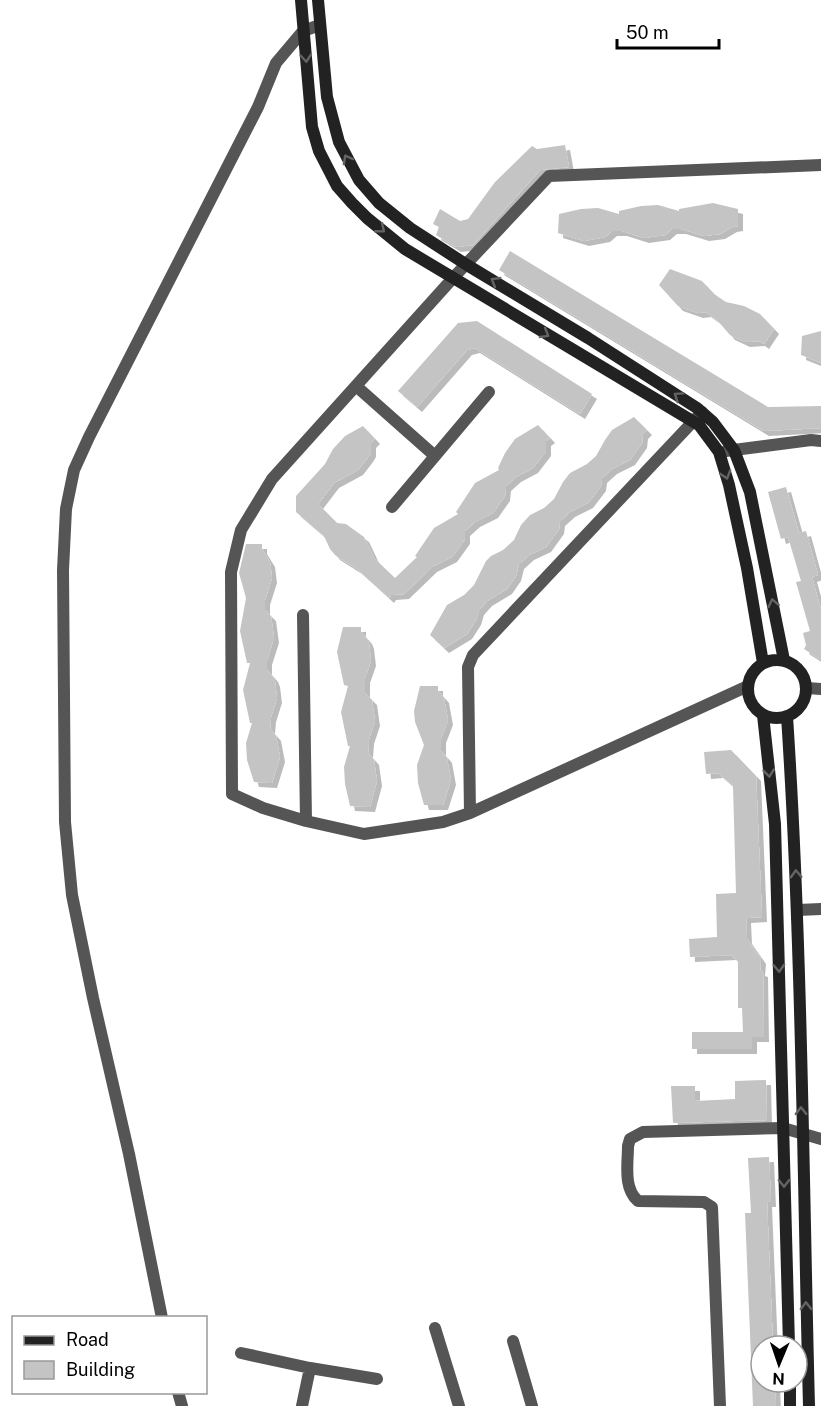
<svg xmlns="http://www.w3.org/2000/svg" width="821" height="1406" font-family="'Public Sans',sans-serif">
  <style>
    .building { fill: #c4c4c4; filter: url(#shadow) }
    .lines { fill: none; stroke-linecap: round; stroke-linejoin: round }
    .minor { stroke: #555; stroke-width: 12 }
    .secondary { stroke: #222; stroke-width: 12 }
    .oneway { stroke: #646464 }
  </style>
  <defs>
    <filter id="shadow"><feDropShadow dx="5" dy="5" stdDeviation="0" flood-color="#0004"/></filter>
  </defs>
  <rect width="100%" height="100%" fill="#fff"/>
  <!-- building -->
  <path class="building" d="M565 145 569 167 540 170 473 245 456 247 436 235 439 227 433 224 440 209 460 221 468 219 495 182 532 146 537 149Z
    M713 203 738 209V226L732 227 720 234 704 236 681 229H672L665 235 644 238 622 231H612L605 237 584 241 558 233 559 214 581 209 598 208 619 214V211L641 206 658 205 679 211V209Z
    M510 251 768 407 821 406V428L764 431 499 270Z
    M670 269 702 281 714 294 726 302 744 306 760 314 774 329 764 344 760 341 745 342 730 335 717 320 706 312 698 313 678 306 659 285Z
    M477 321 592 394 580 414 475 348 467 350 417 407 398 391 458 323Z
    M821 331V363L801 355 802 336Z
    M634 417 647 430 643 434 642 443 630 460 612 469 602 478 601 486 588 503 570 512 560 521 559 529 546 547 529 555 519 564 516 576 507 589 487 601 479 610 476 620 467 634 444 648 430 635 447 605 464 595 474 585 486 561 491 556 503 550 514 540 521 525 530 515 544 508 554 499 563 482 570 473 587 464 596 456 605 440 612 430Z
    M538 425 550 438 546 441V451L533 468 516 477 506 486 505 496 493 513 475 522 465 531V539L452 557 432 567 404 594 391 595 389 598 357 569 335 555 330 549 324 536 296 512V496L325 464 333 449 345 436 363 426 375 439 371 443V452L368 457 358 470 334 483 318 504 337 523 346 524 364 537 374 558 395 578 417 557 415 556 434 528 458 514 456 512 475 483 499 470 498 468 505 453 515 439Z
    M786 487 799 533 806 531 818 575 812 577 821 610V660L804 649 806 645 803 633 810 631 796 582 801 581 788 537 781 539 768 492Z
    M246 544H262V549L270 562 272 578 265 600V610L271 616 274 638 267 660V670L273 677 275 682 277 698 271 717 270 729 276 736 280 757 272 783 254 782 247 760 246 743 252 723H250L243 690 250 663H247L240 631 246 598 239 573Z
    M343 627H361V632L367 639 369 644 371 661 365 678V693L372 700 375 721 369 739 368 753 374 760 377 781 370 807 350 806 345 784 344 767 350 746H348L341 712 348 686 344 685 337 652Z
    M420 686H438V691L444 698 445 704 448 720 441 738V751L447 758 451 780 443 805H424L418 783 417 765 424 745 415 722 414 711Z
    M731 750 756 776 762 917 746 918 747 939 761 959 760 971 763 972 764 1037H752V1049H692V1032H743L742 1008H738V961L731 955 690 957 689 939 717 937 716 894 736 893 733 786 718 773 706 774 704 752Z
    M766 1080 767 1120 673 1123 671 1086H695V1101L735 1099V1081Z
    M769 1157 771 1202H767L773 1346H761V1382H775L776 1406H753L745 1213H751L748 1158Z"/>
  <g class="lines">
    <!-- minor -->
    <path class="minor" d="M356 386 435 456
      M726 451 811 440 821 441
      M392 507 489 392
      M303 615 306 821
      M748 686 470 813 443 822 364 834 306 821 263 808 232 794 231 572 241 530 272 479 453 278 549 176 821 165
      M807 688 821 689
      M470 813 468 667 473 655 702 412
      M798 910 821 909
      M162 1318 129 1154 93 998 72 895 65 822 63 570 66 509 74 470 89 437 258 107 276 63 303 31 320 25
      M435 1328 459 1406
      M513 1341 532 1406
      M241 1353 310 1368
      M178 1392 182 1406
      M302 1406 310 1368 377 1379
      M720 1406 712 1207 704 1202 638 1201C623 1188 628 1164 628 1146L630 1139 643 1132 783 1128 821 1139"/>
    <!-- secondary -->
    <path class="secondary" d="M301 0 312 127 319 151 337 186 352 203 367 218 405 249 699 425 719 452 729 485 747 568 763 663
      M318 0 327 97 339 142 359 180 379 203 410 228 467 265 588 338 697 408 713 422 734 450 750 492 784 660
      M748 689a29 29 0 1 1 58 0a29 29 0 1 1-58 0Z
      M763 715 775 824 789 1346
      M787 716C802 946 803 1176 809 1406
      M790 1382V1406"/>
  </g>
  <!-- one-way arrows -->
  <defs><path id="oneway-chevron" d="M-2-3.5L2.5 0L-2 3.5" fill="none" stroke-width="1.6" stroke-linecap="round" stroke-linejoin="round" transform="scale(1.5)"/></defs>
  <g class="oneway">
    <use href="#oneway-chevron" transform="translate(306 58) rotate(85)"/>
    <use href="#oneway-chevron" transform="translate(347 159) rotate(-119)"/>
    <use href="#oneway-chevron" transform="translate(381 229) rotate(39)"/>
    <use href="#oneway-chevron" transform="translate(495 281) rotate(-149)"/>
    <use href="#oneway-chevron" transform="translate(545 334) rotate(31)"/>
    <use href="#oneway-chevron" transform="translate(678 396) rotate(-146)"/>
    <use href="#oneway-chevron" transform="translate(726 475) rotate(73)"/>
    <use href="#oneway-chevron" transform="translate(773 603) rotate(-102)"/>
    <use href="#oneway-chevron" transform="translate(769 773) rotate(84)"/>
    <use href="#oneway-chevron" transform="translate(796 874) rotate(-92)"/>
    <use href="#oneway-chevron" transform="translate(779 968) rotate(88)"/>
    <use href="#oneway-chevron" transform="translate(801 1111) rotate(-91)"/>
    <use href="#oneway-chevron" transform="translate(784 1183) rotate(89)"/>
    <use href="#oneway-chevron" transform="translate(806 1306) rotate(-91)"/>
  </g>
  <!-- legend -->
  <rect x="12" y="1316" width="195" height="78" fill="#ffffff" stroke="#999999" stroke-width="1.5"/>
  <rect x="24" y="1336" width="30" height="9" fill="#222222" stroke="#999999" stroke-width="1.5"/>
  <text x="66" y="1346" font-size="18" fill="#000000">Road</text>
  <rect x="24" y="1361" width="30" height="18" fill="#c4c4c4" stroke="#999999" stroke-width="1.5"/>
  <text x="66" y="1376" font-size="18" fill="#000000">Building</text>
  <!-- north arrow -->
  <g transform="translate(779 1364) rotate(182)"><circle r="28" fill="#ffffff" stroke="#999999" stroke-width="1.5"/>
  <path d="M0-4.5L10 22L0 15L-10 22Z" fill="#000000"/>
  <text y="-9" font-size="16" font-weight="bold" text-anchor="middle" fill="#000000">N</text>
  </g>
  <!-- scale -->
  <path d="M617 39v9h102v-9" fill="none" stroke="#000000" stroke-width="3"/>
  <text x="626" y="39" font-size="18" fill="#000000" stroke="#ffffff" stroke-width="4.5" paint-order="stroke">50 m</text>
</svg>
